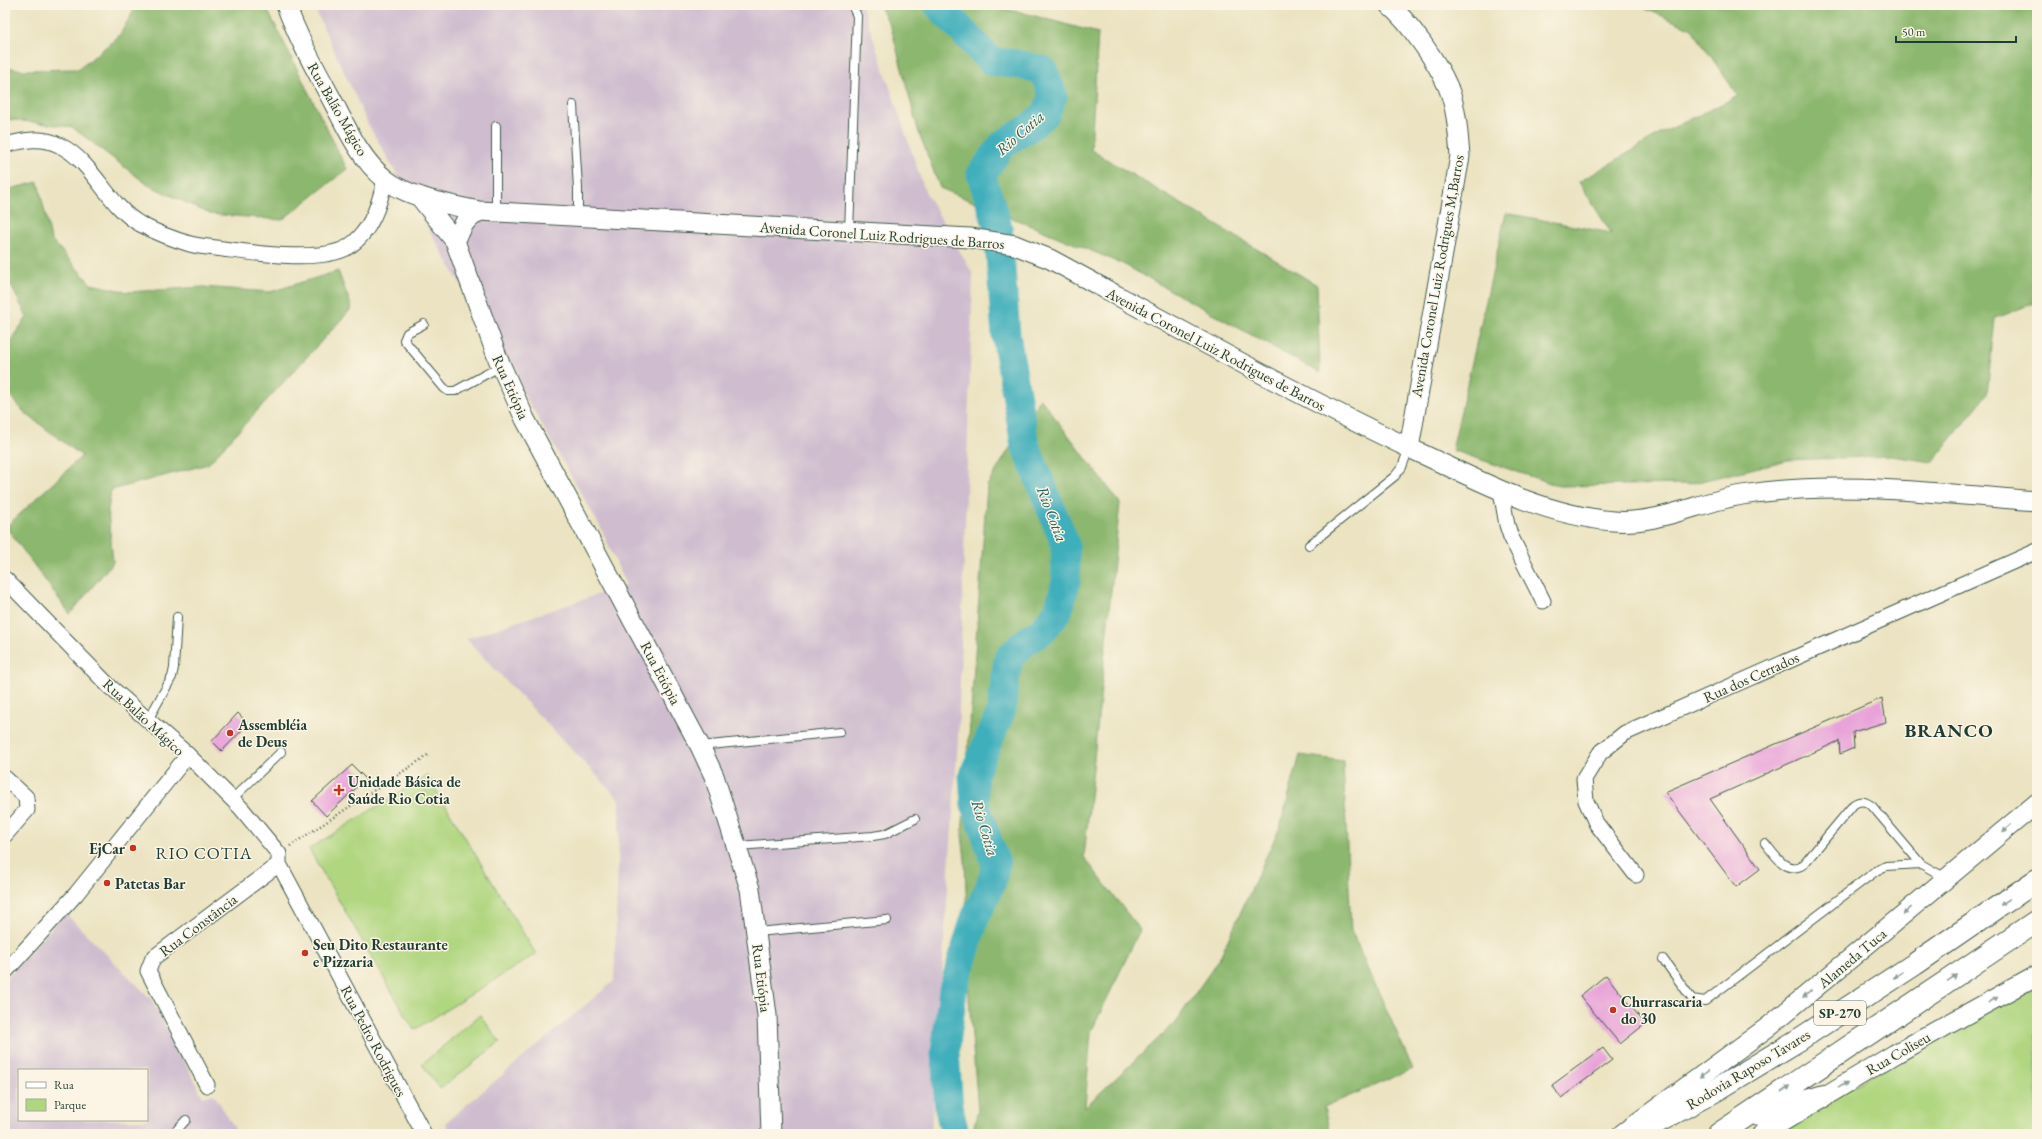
<svg xmlns="http://www.w3.org/2000/svg" width="2042" height="1139" font-family="'EB Garamond',serif">
  <style>
    .industrial { fill: #cfbdcf; fill-rule: evenodd }
    .green { fill: #b0d680; stroke: #688a5a }
    .forest { fill: #8cb76e; stroke: #567a51 }
    .lines { fill: none; stroke-linecap: round; stroke-linejoin: round }
    .river { stroke: #40afbc; stroke-width: 29 }
    .building { fill: #e8a2d9 }
    .service-casing { stroke: #3e5649; stroke-width: 10 }
    .minor-casing { stroke: #3e5649; stroke-width: 17 }
    .tertiary-casing { stroke: #3e5649; stroke-width: 21 }
    .motorway-casing { stroke: #3e5649; stroke-width: 24 }
    .path { stroke: #3e5649; stroke-width: 2.5; stroke-dasharray: 1 3; stroke-linecap: butt }
    .service { stroke: #fff; stroke-width: 8 }
    .minor { stroke: #fff; stroke-width: 15 }
    .tertiary { stroke: #fff; stroke-width: 19 }
    .motorway { stroke: #fff; stroke-width: 22 }
    .oneway { fill: #8f9e9a }
    .poi-dot { fill: #c8321e; stroke: #fcf5e5; stroke-width: 1.5 }
    .labels { text-anchor: middle; dominant-baseline: central; stroke-width: 3; stroke-linejoin: round; paint-order: stroke }
    .shield { fill: #fcf5e5; stroke: #617469; stroke-width: 1 }
    .shield-label { font-size: 14px; font-weight: bold; fill: #1f3d34 }
    .street-label { font-size: 15px; fill: #1f3d34; stroke: #fcf5e5 }
    .poi-label { font-size: 15px; font-weight: bold; fill: #1f3d34; stroke: #fcf5e5; text-anchor: start }
    .water-label { font-size: 16px; font-style: italic; fill: #295f5d; stroke: #fcf5e5 }
    .quarter-label { font-size: 17px; letter-spacing: 1px; fill: #1f3d34; stroke: #fcf5e5 }
    .district-label { font-size: 19px; font-weight: bold; letter-spacing: 1px; fill: #1f3d34; stroke: #fcf5e5 }
  </style>
  <rect width="100%" height="100%" fill="#fcf5e5"/>
  <filter id="ink" filterUnits="userSpaceOnUse"><feTurbulence type="fractalNoise" baseFrequency=".025" numOctaves="2"/><feDisplacementMap in="SourceGraphic" scale="8" xChannelSelector="R" yChannelSelector="G"/><feConvolveMatrix kernelMatrix="1 2 1 2 8 2 1 2 1" color-interpolation-filters="sRGB"/></filter>
  <filter id="wash" filterUnits="userSpaceOnUse"><feTurbulence type="fractalNoise" baseFrequency=".012" numOctaves="4" result="noise"/><feDisplacementMap in="SourceGraphic" scale="16" xChannelSelector="R" yChannelSelector="G"/><feGaussianBlur stdDeviation="0.9" result="paint"/><feColorMatrix in="noise" values="0 0 0 0 0 0 0 0 0 0 0 0 0 0 0 0 0 1.4 0 .05"/><feComposite in="paint" operator="in"/></filter>
  <g filter="url(#wash)">
    <rect width="100%" height="100%" fill="#ebe3c1"/>
    <!-- industrial -->
    <path class="industrial" d="M313 5H862L925 191 973 274 958 740 931 1134H451L445 1123 614 981 620 800 466 639 626 585 600 526 368 124Z
      M65 913 152 1000 203 1097 214 1094 238 1134H5V980ZM19 1070H147V1120H19Z"/>
    <!-- green -->
    <path class="green" d="M427 775 536 954 414 1030 309 849Z
      M2037 983V1134H1783L1810 1110Z
      M480 1015 500 1042 440 1089 422 1064Z"/>
    <!-- forest -->
    <path class="forest" d="M137 5H265L347 169 282 220 210 214 148 185 72 127 5 119V67L23 70 79 69 119 36Z
      M879 5H976L1020 12 1098 33 1091 150 1317 285 1320 373 1123 264 940 188 918 130 891 27Z
      M1637 5H2037V302L1995 318 1987 394 1933 462 1891 456 1788 460 1689 484 1559 486 1452 450 1506 213 1611 233 1579 182 1662 133 1738 96 1692 29Z
      M38 182 51 239 91 284 128 292 203 287 270 292 338 271 352 308 208 464 111 490 108 511 113 562 70 614 6 527 82 456 25 413 5 390V348L27 317 5 274V190Z
      M1040 398 1120 503 1084 857 1140 930 1091 1032 1085 1107 1175 1023 1219 959 1280 827 1300 755 1343 761 1351 930 1413 1069 1324 1107 1330 1134H972L978 1110 969 999 965 859 962 835 987 486Z"/>
    <g class="lines">
      <!-- river -->
      <path class="river" d="M938 5 991 61 1022 65 1043 70 1053 95 1046 113 1029 128 1003 144 981 174 998 227 1006 335 1025 445 1065 543 1066 582 1058 611 1042 631 1025 642 1008 659 1001 712 973 776 975 804 996 864 991 884 975 918 953 990 945 1052 949 1109 955 1134"/>
    </g>
    <g id="blocks">
      <!-- building -->
      <path class="building" d="M1882 698 1886 722 1853 732 1854 748 1840 754 1839 741 1710 799 1760 869 1736 887 1665 792Z
        M238 713 248 724 222 751 212 741Z
        M352 765 366 779 326 816 312 801Z
        M1606 975 1645 1024 1620 1044 1580 996Z
        M1603 1048 1612 1060 1561 1098 1552 1085Z"/>
    </g>
  </g>
  <g filter="url(#ink)">
    <use href="#blocks" fill-opacity="0" stroke="#3e5649" stroke-width="1"/>
    <g class="lines">
      <defs>
        <path id="service" d="M573 105 578 188V216
          M496 126V212
          M849 231 857 16 852 5
          M424 324 407 333 404 340 444 388 448 391H455L501 366
          M1309 545 1395 476 1402 467 1409 448
          M148 720 172 677 174 668 177 617
          M700 746 840 732
          M232 799 281 752
          M1765 843C1775 855 1787 876 1804 864L1854 804C1861 800 1865 801 1872 806L1921 864
          M737 846 873 836 885 834 915 819
          M756 932 887 920
          M1663 959 1692 999 1705 1001 1876 871 1886 866 1921 864 1946 878
          M173 1134 186 1120"/>
        <path id="minor" d="M5 145C24 140 42 136 61 146 94 163 107 205 140 224 155 232 173 239 190 244 201 247 212 247 223 249 255 253 321 263 348 247 371 233 380 203 385 179
          M1501 491 1507 525 1511 537 1543 601
          M5 579 110 687 188 755 241 808 279 854V864L424 1134
          M5 778 26 797 27 810 5 835
          M1636 875 1596 823 1586 801 1584 779 1600 753 1625 733 2037 551
          M5 972 76 894 188 755
          M207 1085 148 971 153 958 279 864"/>
        <path id="tertiary" d="M286 5C298 38 315 68 331 98 346 126 359 158 385 179 406 197 451 205 479 211L970 238 1015 245 1050 259C1172 325 1294 394 1420 453 1482 482 1543 515 1613 521 1656 525 1699 502 1742 495 1838 479 1941 494 2037 501
          M1389 5C1409 22 1438 63 1448 87 1457 109 1458 133 1460 156L1409 448
          M419 196 455 241 498 359 525 419 700 746 714 776 750 889 767 1015 771 1134
          M455 241 465 222 479 211
          M1622 1134 1768 1027 2037 803
          M1762 1134 1895 1054 2037 975"/>
        <path id="motorway" d="M1759 1115 1824 1096
          M1635 1134 1718 1089 1800 1039 1915 964 2037 880
          M1719 1134 2037 921"/>
      </defs>
      <!-- service casing -->
      <use href="#service" class="service-casing"/>
      <!-- minor casing -->
      <use href="#minor" class="minor-casing"/>
      <!-- tertiary casing -->
      <use href="#tertiary" class="tertiary-casing"/>
      <!-- motorway casing -->
      <use href="#motorway" class="motorway-casing"/>
      <!-- path -->
      <path class="path" d="M290 846 428 755"/>
      <!-- service -->
      <use href="#service" class="service"/>
      <!-- minor -->
      <use href="#minor" class="minor"/>
      <!-- tertiary -->
      <use href="#tertiary" class="tertiary"/>
      <!-- motorway -->
      <use href="#motorway" class="motorway"/>
    </g>
    <!-- one-way arrows -->
    <defs><path id="oneway-solid" d="M-6-.8H1V-3.2L6.5 0L1 3.2V.8H-6Z"/></defs>
    <g class="oneway">
      <use href="#oneway-solid" transform="translate(2007 828) rotate(140)"/>
      <use href="#oneway-solid" transform="translate(2005 902) rotate(145)"/>
      <use href="#oneway-solid" transform="translate(1907 911) rotate(140)"/>
      <use href="#oneway-solid" transform="translate(1898 975) rotate(147)"/>
      <use href="#oneway-solid" transform="translate(1952 978) rotate(-34)"/>
      <use href="#oneway-solid" transform="translate(1807 994) rotate(141)"/>
      <use href="#oneway-solid" transform="translate(1993 1000) rotate(-30)"/>
      <use href="#oneway-solid" transform="translate(1704 1074) rotate(144)"/>
      <use href="#oneway-solid" transform="translate(1843 1085) rotate(-31)"/>
      <use href="#oneway-solid" transform="translate(1786 1089) rotate(-34)"/>
    </g>
  </g>
  <!-- markers -->
  <g class="poi-dot">
    <circle cx="230" cy="733" r="4"/>
    <path d="M337 784h4v4h4v4h-4v4h-4v-4h-4v-4h4z"/>
    <circle cx="133" cy="848" r="4"/>
    <circle cx="107" cy="883" r="4"/>
    <circle cx="305" cy="953" r="4"/>
    <circle cx="1613" cy="1010" r="4"/>
  </g>
  <g class="labels">
    <!-- shield labels -->
    <rect class="shield" x="1814" y="1001" width="52" height="24" rx="3"/>
    <g class="shield-label">
      <text x="1840" y="1013">SP-270</text>
    </g>
    <!-- street labels -->
    <g class="street-label">
      <text transform="translate(338 109) rotate(60)">Rua Balão Mágico</text>
      <text transform="translate(882 235) rotate(4)">Avenida Coronel Luiz Rodrigues de Barros</text>
      <text transform="translate(1437 276) rotate(-80)">Avenida Coronel Luiz Rodrigues M,Barros</text>
      <text transform="translate(1216 349) rotate(28)">Avenida Coronel Luiz Rodrigues de Barros</text>
      <text transform="translate(511 387) rotate(66)">Rua Etiópia</text>
      <text transform="translate(661 673) rotate(62)">Rua Etiópia</text>
      <text transform="translate(1751 677) rotate(-24)">Rua dos Cerrados</text>
      <text transform="translate(144 717) rotate(43)">Rua Balão Mágico</text>
      <text transform="translate(198 925) rotate(-37)">Rua Constância</text>
      <text transform="translate(1852 958) rotate(-40)">Alameda Tuca</text>
      <text transform="translate(762 978) rotate(83)">Rua Etiópia</text>
      <text transform="translate(374 1041) rotate(62)">Rua Pedro Rodrigues</text>
      <text transform="translate(1898 1053) rotate(-30)">Rua Coliseu</text>
      <text transform="translate(1748 1069) rotate(-31)">Rodovia Raposo Tavares</text>
    </g>
    <!-- poi labels -->
    <g class="poi-label">
      <text x="238" y="724">Assembléia<tspan x="238" dy="17">de Deus</tspan></text>
      <text x="348" y="781">Unidade Básica de<tspan x="348" dy="17">Saúde Rio Cotia</tspan></text>
      <text x="125" y="848" text-anchor="end">EjCar</text>
      <text x="115" y="883">Patetas Bar</text>
      <text x="313" y="944">Seu Dito Restaurante<tspan x="313" dy="17">e Pizzaria</tspan></text>
      <text x="1621" y="1001">Churrascaria<tspan x="1621" dy="17">do 30</tspan></text>
    </g>
    <!-- water labels -->
    <g class="water-label">
      <text transform="translate(1020 133) rotate(-41)">Rio Cotia</text>
      <text transform="translate(1052 514) rotate(69)">Rio Cotia</text>
      <text transform="translate(985 828) rotate(73)">Rio Cotia</text>
    </g>
    <!-- quarter labels -->
    <g class="quarter-label">
      <text x="204" y="853">RIO COTIA</text>
    </g>
    <!-- district labels -->
    <g class="district-label">
      <text x="1949" y="730">BRANCO</text>
    </g>
  </g>
  <!-- margin -->
  <rect width="2042" height="1139" fill="none" stroke="#fcf5e5" stroke-width="20"/>
  <!-- legend -->
  <rect x="18" y="1069" width="130" height="52" fill="#fcf5e5" stroke="#a4ab9e"/>
  <rect x="26" y="1082" width="20" height="6" fill="#ffffff" stroke="#a4ab9e"/>
  <text x="54" y="1089" font-size="12" fill="#1f3d34">Rua</text>
  <rect x="26" y="1099" width="20" height="12" fill="#b0d680" stroke="#a4ab9e"/>
  <text x="54" y="1109" font-size="12" fill="#1f3d34">Parque</text>
  <!-- scale -->
  <path d="M1896 36v6h120v-6" fill="none" stroke="#1f3d34" stroke-width="2"/>
  <text x="1902" y="36" font-size="12" fill="#1f3d34" stroke="#fcf5e5" stroke-width="3" paint-order="stroke">50 m</text>
</svg>
